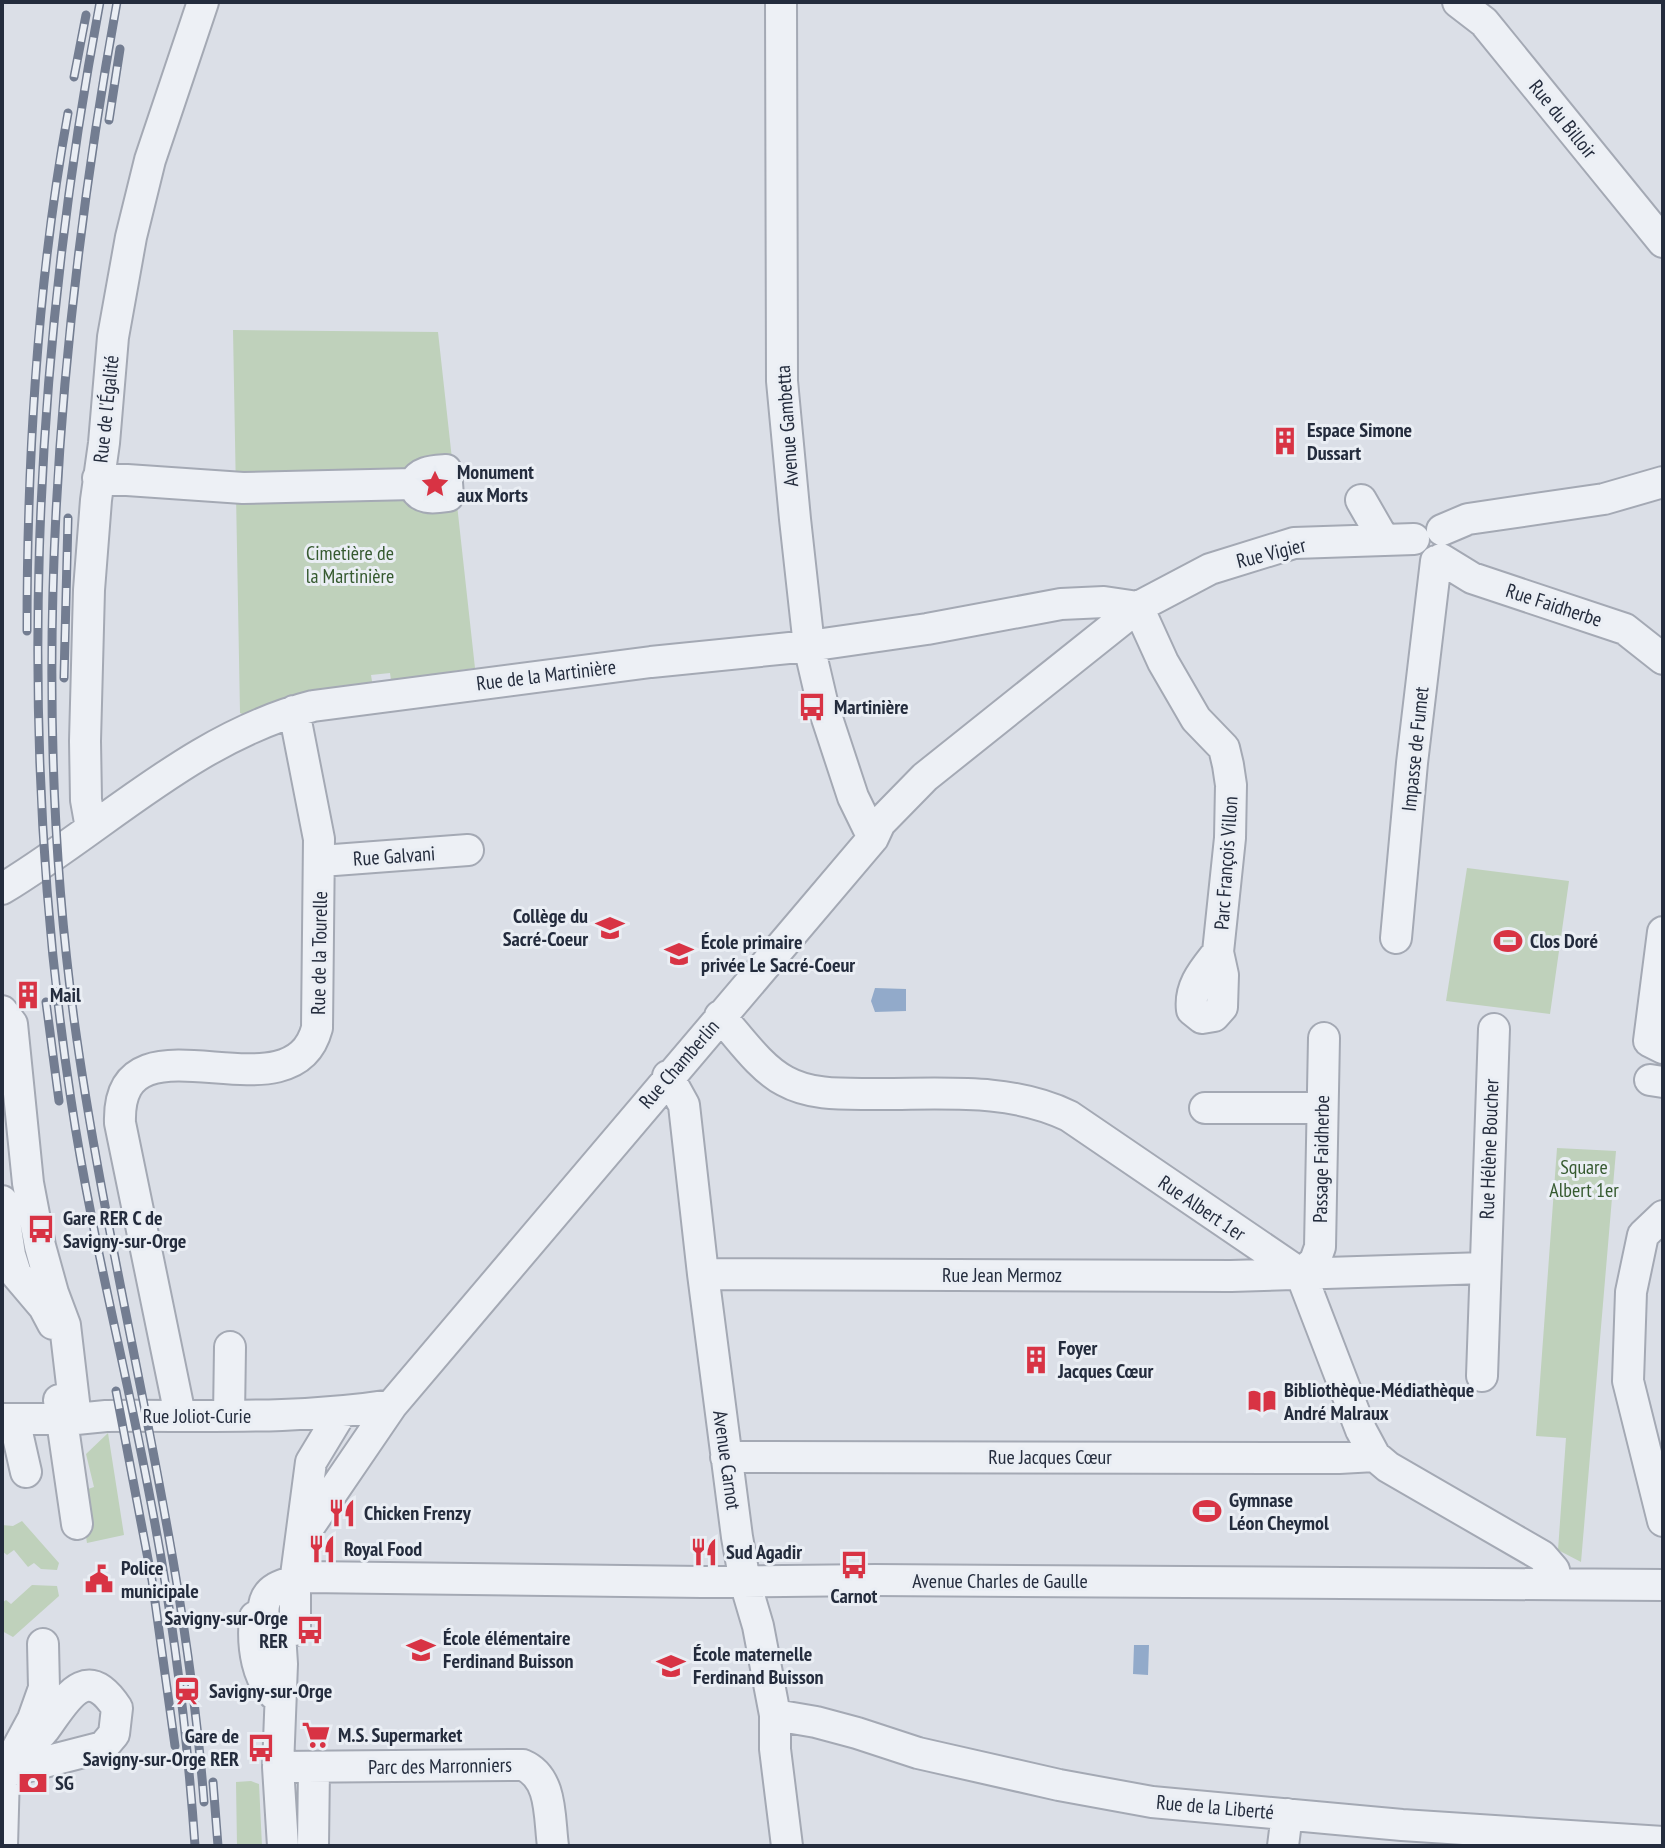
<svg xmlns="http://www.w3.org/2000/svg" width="1665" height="1848" font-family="'PT Sans Narrow',sans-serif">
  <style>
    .green { fill: #bfd1bb }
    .water { fill: #92aaca }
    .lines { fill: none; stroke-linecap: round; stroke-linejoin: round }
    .minor-casing { stroke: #a4a9b4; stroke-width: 34 }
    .minor { stroke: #edf0f5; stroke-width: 30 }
    .rail-casing { stroke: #737d91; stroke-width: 9 }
    .rail { stroke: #eaeef4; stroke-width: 6; stroke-dasharray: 18; stroke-linecap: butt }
    .labels { text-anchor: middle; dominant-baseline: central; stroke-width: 6; stroke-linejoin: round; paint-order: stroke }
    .street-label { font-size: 20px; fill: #242c3d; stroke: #eaeef4 }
    .poi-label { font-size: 20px; font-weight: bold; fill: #242c3d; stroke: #eaeef4; text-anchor: start }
    .park-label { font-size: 20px; fill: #365a30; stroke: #eaeef4 }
  </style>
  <rect width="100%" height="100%" fill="#dbdfe7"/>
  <!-- green -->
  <path class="green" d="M233 330 438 332 475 668 391 680 390 673 371 675 374 694 251 718 240 713Z
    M1467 868 1569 881 1550 1014 1446 1001Z
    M1557 1148 1616 1151 1581 1562 1558 1550 1566 1438 1536 1436Z
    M108 1433 124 1535 87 1543 79 1492 94 1487 86 1454Z
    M22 1521 59 1563 57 1570 41 1569 34 1563 28 1567 14 1550 7 1555 2 1551V1525L13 1526Z
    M32 1585 57 1586 59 1596 13 1637 2 1631V1603L6 1600 11 1604Z
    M251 1781 259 1784 262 1846H237L236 1782Z"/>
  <!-- water -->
  <path class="water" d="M875 988 906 989V1011L875 1012 871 1001Z
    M1134 1645H1149L1148 1675 1133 1674Z"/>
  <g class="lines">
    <defs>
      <path id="minor" d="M781 2 782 381 795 519 809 646 823 706 853 797 873 838
        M1458 2 1484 22 1663 242
        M446 470 448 496C434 498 419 501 413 484 420 471 432 471 446 470Z
        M98 478 243 488 413 484
        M1361 500 1384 540
        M1442 530 1468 519 1604 499 1663 482
        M1441 559 1472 578 1625 629 1663 659
        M1138 607 1163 662 1196 719 1224 748 1228 765 1231 785 1230 838 1218 952 1223 975 1222 1007 1214 1016 1202 1018 1192 1010C1189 986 1204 970 1218 952
        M91 828 86 800 85 741 89 590 96 500 104 443 113 337 131 237 150 160 203 2
        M321 861 468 850
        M2 889C105 827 193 737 313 706L651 662 809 646 927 629 1061 604 1104 602 1138 607
        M1663 932 1649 1041 1663 1048
        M1396 938 1412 763 1436 561
        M2 1011 12 1024 28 1183 40 1246 53 1293 65 1325 76 1419
        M720 1016C739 1037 760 1068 785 1081 810 1095 841 1094 869 1094 936 1095 1007 1086 1069 1116L1301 1274 1361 1430 1375 1456 1388 1467 1542 1556 1554 1570 1557 1584
        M668 1076 684 1105 703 1274 737 1537 745 1582 758 1626 775 1715V1749L787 1846
        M1650 1080 1663 1082
        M1205 1108H1321
        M2 1201 10 1255 16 1274 44 1307 53 1324
        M1663 1216 1643 1235 1631 1292 1628 1381 1663 1521
        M703 1274 1231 1276 1485 1268
        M1301 1274 1315 1261 1320 1247 1324 1038
        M1482 1376 1494 1029
        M59 1400 77 1524
        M180 1415 120 1123C116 1002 291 1126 317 1028L319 839 294 711
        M229 1416 230 1347
        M2 1419H76L106 1416C201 1415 297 1420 392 1405
        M14 1419 26 1472
        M726 1457 1339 1458 1375 1456
        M302 1537 392 1405 873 838 880 823 925 777 1138 607 1210 569 1294 543 1414 539
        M255 1617C252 1645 256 1683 280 1699
        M295 1630V1583L311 1462 340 1414
        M280 1633 282 1664 278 1767 283 1846
        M280 1650C266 1637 253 1601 276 1588 284 1583 297 1581 306 1577L702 1582 875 1580 1663 1585
        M775 1715 816 1722 857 1733 918 1753 1059 1785 1152 1802 1402 1825 1663 1842
        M278 1767 523 1765C553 1778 549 1818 553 1846
        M2 1773 103 1747 114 1734 117 1708C85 1659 65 1702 44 1730 37 1740 23 1747 14 1754
        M2 1846 4 1773 33 1719 44 1688 43 1644
        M313 1846 314 1767
        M1283 1846 1287 1814"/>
    </defs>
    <!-- minor casing -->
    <use href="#minor" class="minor-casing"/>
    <!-- minor -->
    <use href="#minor" class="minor"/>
    <defs>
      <path id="rail" d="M100 2C32 363 16 736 71 1100 91 1235 126 1368 151 1503 173 1616 187 1731 195 1846
        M117 2C57 333 29 684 74 1019 110 1282 184 1537 204 1802
        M74 77 86 15
        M109 120 120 49
        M27 631C27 458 37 283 68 113
        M64 678 68 518
        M46 1002 59 1101
        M116 1391 152 1580 175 1746
        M213 1782 218 1846"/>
    </defs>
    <!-- rail casing -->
    <use href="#rail" class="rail-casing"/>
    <!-- rail -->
    <use href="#rail" class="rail"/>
  </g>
  <!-- icons -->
  <defs>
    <symbol id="building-bare" viewBox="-9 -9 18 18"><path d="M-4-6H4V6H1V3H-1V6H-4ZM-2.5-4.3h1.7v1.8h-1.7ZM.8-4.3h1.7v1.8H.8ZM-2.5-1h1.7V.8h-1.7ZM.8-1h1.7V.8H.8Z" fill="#d83344" stroke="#eaeef4" stroke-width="2.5" paint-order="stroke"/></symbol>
    <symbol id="sight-bare" viewBox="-9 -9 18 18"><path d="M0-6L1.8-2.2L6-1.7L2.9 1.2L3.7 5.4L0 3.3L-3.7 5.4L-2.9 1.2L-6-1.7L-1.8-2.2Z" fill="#d83344" stroke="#eaeef4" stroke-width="2.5" paint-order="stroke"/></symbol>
    <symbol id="bus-bare" viewBox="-9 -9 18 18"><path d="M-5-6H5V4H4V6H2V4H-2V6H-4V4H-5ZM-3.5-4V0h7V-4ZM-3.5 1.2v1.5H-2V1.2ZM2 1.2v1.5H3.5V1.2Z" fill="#d83344" stroke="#eaeef4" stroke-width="2.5" paint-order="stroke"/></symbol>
    <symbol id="school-bare" viewBox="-9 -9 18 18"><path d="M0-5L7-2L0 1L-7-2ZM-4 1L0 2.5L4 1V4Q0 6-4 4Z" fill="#d83344" stroke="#eaeef4" stroke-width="2.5" paint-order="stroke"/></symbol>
    <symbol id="stadium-bare" viewBox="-9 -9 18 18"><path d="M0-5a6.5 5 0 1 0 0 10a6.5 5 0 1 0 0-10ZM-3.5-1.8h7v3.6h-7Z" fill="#d83344" stroke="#eaeef4" stroke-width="2.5" paint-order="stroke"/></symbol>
    <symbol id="library-bare" viewBox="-9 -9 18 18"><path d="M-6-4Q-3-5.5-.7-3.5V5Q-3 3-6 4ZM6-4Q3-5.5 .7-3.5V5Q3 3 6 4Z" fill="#d83344" stroke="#eaeef4" stroke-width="2.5" paint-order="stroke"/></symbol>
    <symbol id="restaurant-bare" viewBox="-9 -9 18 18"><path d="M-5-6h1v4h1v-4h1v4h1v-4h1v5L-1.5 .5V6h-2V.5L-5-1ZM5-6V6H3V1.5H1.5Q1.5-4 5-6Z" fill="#d83344" stroke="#eaeef4" stroke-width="2.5" paint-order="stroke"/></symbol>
    <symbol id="civic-bare" viewBox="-9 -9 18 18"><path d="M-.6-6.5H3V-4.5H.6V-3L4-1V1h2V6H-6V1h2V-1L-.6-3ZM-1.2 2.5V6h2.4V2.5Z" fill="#d83344" stroke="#eaeef4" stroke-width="2.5" paint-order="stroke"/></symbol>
    <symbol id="station-bare" viewBox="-9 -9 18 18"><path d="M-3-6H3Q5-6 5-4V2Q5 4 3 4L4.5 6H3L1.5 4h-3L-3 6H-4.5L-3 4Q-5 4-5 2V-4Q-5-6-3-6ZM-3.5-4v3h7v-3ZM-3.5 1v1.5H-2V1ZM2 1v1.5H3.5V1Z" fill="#d83344" stroke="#eaeef4" stroke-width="2.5" paint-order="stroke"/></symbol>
    <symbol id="supermarket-bare" viewBox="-9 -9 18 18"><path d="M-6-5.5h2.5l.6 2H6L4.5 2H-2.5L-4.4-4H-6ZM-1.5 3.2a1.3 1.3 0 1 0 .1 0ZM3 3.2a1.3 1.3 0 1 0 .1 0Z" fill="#d83344" stroke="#eaeef4" stroke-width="2.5" paint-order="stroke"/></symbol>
    <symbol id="bank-bare" viewBox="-9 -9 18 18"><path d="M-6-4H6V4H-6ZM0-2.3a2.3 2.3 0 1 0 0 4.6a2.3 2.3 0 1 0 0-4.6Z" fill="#d83344" stroke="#eaeef4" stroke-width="2.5" paint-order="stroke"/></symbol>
  </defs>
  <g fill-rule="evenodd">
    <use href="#building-bare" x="1265" y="421" width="40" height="40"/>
    <use href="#sight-bare" x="415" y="464" width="40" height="40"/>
    <use href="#bus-bare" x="792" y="687" width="40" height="40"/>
    <use href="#school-bare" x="590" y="908" width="40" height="40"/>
    <use href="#stadium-bare" x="1488" y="921" width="40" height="40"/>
    <use href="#school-bare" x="659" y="934" width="40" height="40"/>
    <use href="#building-bare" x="8" y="975" width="40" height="40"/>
    <use href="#bus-bare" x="21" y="1209" width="40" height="40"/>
    <use href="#building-bare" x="1016" y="1340" width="40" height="40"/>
    <use href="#library-bare" x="1242" y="1381" width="40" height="40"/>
    <use href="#stadium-bare" x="1187" y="1491" width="40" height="40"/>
    <use href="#restaurant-bare" x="322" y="1493" width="40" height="40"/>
    <use href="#restaurant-bare" x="302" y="1529" width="40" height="40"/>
    <use href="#restaurant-bare" x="684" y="1532" width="40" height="40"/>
    <use href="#bus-bare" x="834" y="1545" width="40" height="40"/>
    <use href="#civic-bare" x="79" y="1559" width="40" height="40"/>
    <use href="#bus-bare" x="290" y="1610" width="40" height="40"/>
    <use href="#school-bare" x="401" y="1630" width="40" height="40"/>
    <use href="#school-bare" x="651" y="1646" width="40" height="40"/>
    <use href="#station-bare" x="167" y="1671" width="40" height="40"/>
    <use href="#supermarket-bare" x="296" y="1715" width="40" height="40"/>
    <use href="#bus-bare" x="241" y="1728" width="40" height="40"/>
    <use href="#bank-bare" x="13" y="1763" width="40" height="40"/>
  </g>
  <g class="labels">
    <!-- street labels -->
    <g class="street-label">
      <text transform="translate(1563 119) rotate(51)">Rue du Billoir</text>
      <text transform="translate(106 409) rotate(-84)">Rue de l'Égalité</text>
      <text transform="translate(787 426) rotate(-94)">Avenue Gambetta</text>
      <text transform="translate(1271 553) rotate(-14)">Rue Vigier</text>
      <text transform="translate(1554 605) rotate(18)">Rue Faidherbe</text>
      <text transform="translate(546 675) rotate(-7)">Rue de la Martinière</text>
      <text transform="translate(1415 749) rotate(-84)">Impasse de Fumet</text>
      <text transform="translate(394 856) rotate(-4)">Rue Galvani</text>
      <text transform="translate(1226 863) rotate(-86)">Parc François Villon</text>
      <text transform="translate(319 953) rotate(-89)">Rue de la Tourelle</text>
      <text transform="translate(679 1064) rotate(-49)">Rue Chamberlin</text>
      <text transform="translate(1489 1149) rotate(-88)">Rue Hélène Boucher</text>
      <text transform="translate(1321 1159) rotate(-89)">Passage Faidherbe</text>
      <text transform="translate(1202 1208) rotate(34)">Rue Albert 1er</text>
      <text x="1002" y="1275">Rue Jean Mermoz</text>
      <text x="197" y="1416">Rue Joliot-Curie</text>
      <text x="1050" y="1457">Rue Jacques Cœur</text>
      <text transform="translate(727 1460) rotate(82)">Avenue Carnot</text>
      <text x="1000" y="1581">Avenue Charles de Gaulle</text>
      <text transform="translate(440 1766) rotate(-1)">Parc des Marronniers</text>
      <text transform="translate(1215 1807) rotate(5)">Rue de la Liberté</text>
    </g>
    <!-- poi labels -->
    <g class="poi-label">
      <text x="1307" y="430">Espace Simone<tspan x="1307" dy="23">Dussart</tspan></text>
      <text x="457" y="472">Monument<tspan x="457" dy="23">aux Morts</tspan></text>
      <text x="834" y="707">Martinière</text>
      <text x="588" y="916" text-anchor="end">Collège du<tspan x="588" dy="23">Sacré-Coeur</tspan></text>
      <text x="1530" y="941">Clos Doré</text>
      <text x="701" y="942">École primaire<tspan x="701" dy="23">privée Le Sacré-Coeur</tspan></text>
      <text x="50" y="995">Mail</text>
      <text x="63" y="1218">Gare RER C de<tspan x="63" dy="23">Savigny-sur-Orge</tspan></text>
      <text x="1058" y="1348">Foyer<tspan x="1058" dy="23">Jacques Cœur</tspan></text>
      <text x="1284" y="1390">Bibliothèque-Médiathèque<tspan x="1284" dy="23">André Malraux</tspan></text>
      <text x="1229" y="1500">Gymnase<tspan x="1229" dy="23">Léon Cheymol</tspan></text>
      <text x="364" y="1513">Chicken Frenzy</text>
      <text x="344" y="1549">Royal Food</text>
      <text x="726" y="1552">Sud Agadir</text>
      <text x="121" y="1568">Police<tspan x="121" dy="23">municipale</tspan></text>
      <text x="854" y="1596" text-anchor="middle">Carnot</text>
      <text x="288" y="1618" text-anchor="end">Savigny-sur-Orge<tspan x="288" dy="23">RER</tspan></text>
      <text x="443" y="1638">École élémentaire<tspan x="443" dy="23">Ferdinand Buisson</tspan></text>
      <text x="693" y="1654">École maternelle<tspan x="693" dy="23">Ferdinand Buisson</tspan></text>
      <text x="209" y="1691">Savigny-sur-Orge</text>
      <text x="338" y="1735">M.S. Supermarket</text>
      <text x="239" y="1736" text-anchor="end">Gare de<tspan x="239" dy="23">Savigny-sur-Orge RER</tspan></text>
      <text x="55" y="1783">SG</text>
    </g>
    <!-- park labels -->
    <g class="park-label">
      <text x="350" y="553">Cimetière de<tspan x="350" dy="23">la Martinière</tspan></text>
      <text x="1584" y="1167">Square<tspan x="1584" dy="23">Albert 1er</tspan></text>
    </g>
  </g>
  <!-- border -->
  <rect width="1665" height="1848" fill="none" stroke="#242c3d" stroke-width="8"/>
</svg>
